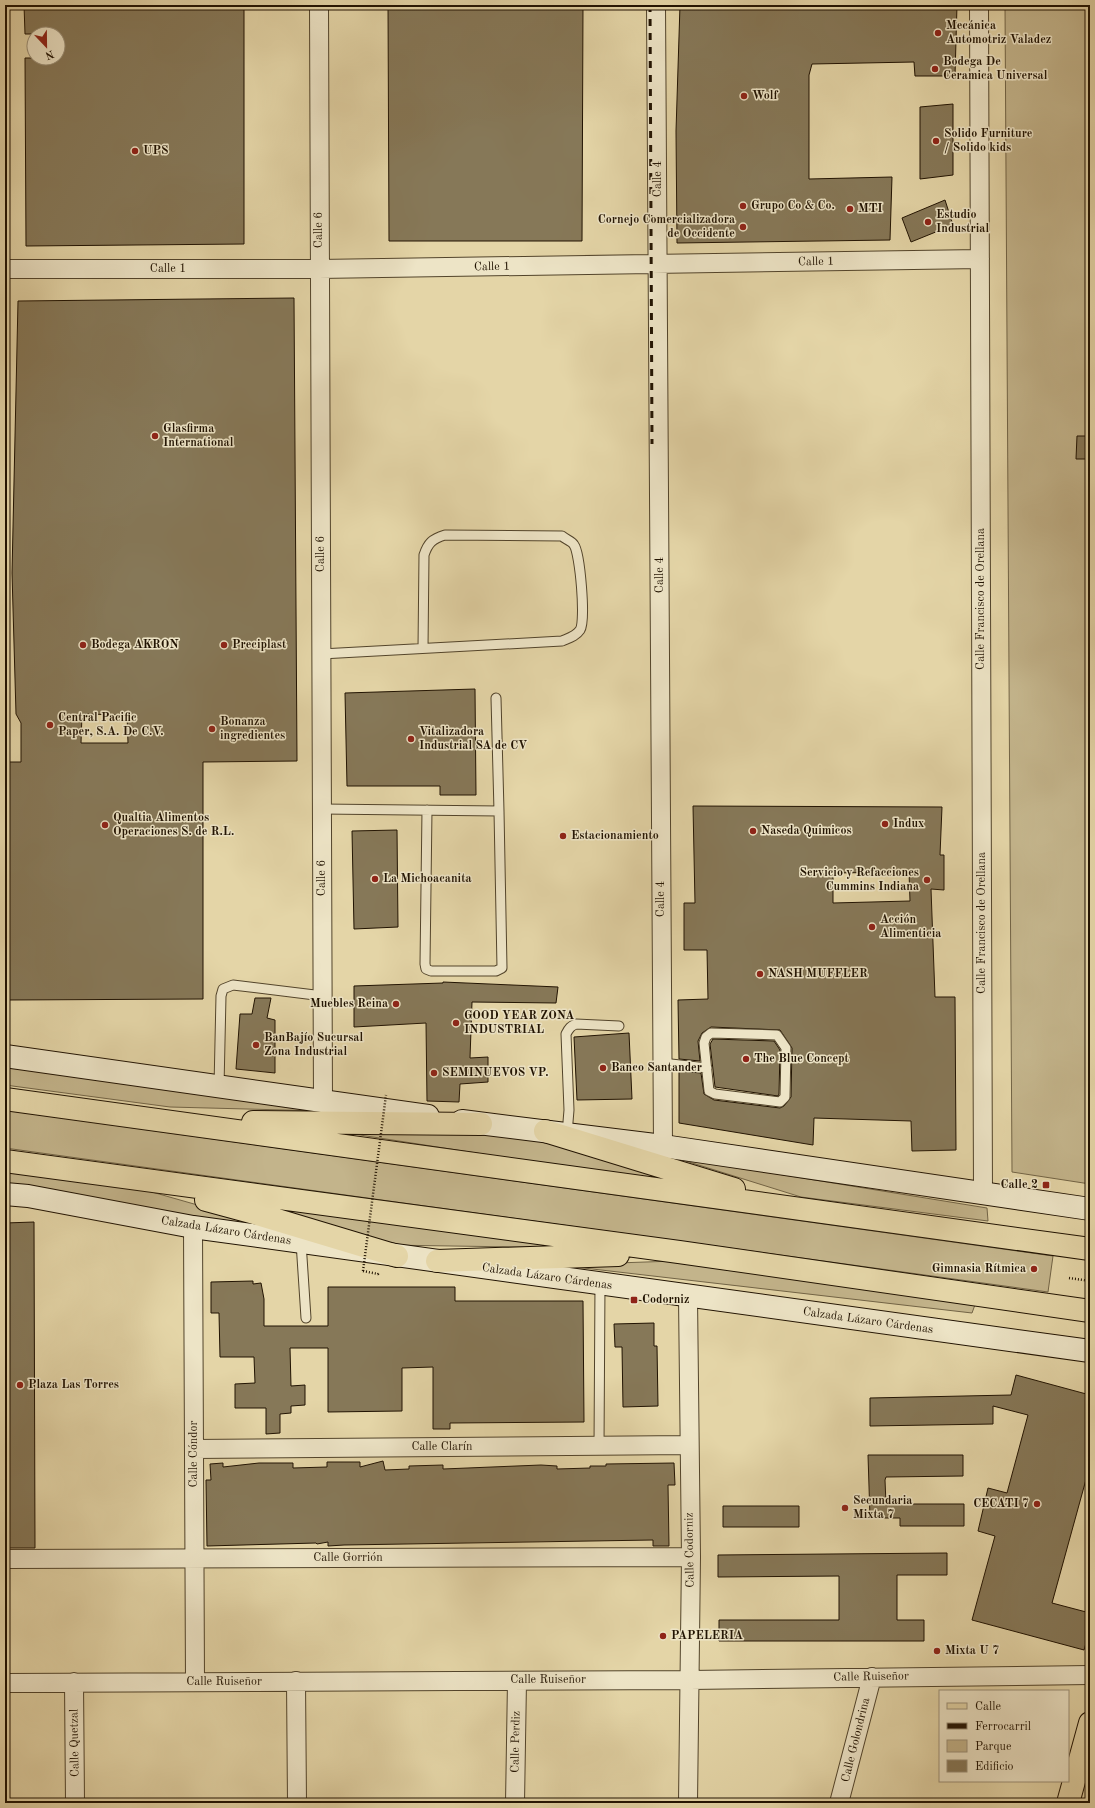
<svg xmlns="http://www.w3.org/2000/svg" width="1095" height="1808" font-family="'Old Standard TT',serif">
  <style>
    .green { fill: #c3b48b; stroke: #726446 }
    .building { fill: #867858; stroke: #211302; fill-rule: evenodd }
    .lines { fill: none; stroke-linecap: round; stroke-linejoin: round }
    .lane-casing { stroke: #52442b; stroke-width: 11 }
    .street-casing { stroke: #52442b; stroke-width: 20 }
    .secondary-casing { stroke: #211302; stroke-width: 24 }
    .primary-casing { stroke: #211302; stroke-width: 24 }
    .highway-casing { stroke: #211302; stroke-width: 24 }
    .path { stroke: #211302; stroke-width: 2.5; stroke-dasharray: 1 2; stroke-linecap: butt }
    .lane { stroke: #ede4c6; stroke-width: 9 }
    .street { stroke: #ede4c6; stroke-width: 18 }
    .secondary { stroke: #ede4c6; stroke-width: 22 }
    .primary { stroke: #e4d5a7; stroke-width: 22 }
    .highway { stroke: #e4d5a7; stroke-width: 22 }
    .rail { stroke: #211302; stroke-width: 3; stroke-dasharray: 7 7; stroke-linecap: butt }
    .path-bridge { stroke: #211302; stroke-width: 2.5; stroke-dasharray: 1 2; stroke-linecap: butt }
    .poi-dot { fill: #8f2418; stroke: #ede4c6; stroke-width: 1.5 }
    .labels { text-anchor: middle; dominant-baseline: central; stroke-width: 3; stroke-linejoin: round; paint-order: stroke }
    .poi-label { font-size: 12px; font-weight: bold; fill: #211302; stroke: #ede4c6; text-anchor: start }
    .street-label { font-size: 12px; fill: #211302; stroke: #ede4c6 }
  </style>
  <rect width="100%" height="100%" fill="#e4d5a7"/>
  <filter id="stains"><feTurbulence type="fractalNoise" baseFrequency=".005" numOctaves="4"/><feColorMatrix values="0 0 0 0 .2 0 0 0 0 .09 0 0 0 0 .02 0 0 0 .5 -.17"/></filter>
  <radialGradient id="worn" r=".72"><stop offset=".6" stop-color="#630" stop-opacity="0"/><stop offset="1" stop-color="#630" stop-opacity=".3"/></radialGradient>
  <!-- green -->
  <path class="green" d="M1005 5H1090V1184L1012 1172Z
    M5 1064 323 1111 170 1107 5 1085Z
    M5 1110 1053 1256 1048 1292 5 1148Z
    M302 1126 485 1132 537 1137 689 1186Z
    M673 1157 987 1208 988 1221 801 1197Z
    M5 1167 110 1180 285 1230 5 1187Z
    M222 1196 583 1248 386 1245Z
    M675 1261 976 1302 972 1313 558 1265Z"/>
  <!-- building -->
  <path class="building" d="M24 5H244V244L26 246 25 58H58V34H25Z
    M388 5H583L582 241H389Z
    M680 5H957L955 76H915L914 62 812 64 809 75V179L892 177 890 240 677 243 676 131Z
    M953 104V175L920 179V107Z
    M945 200 953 225 911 242 902 218Z
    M294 298 297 761 203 762V999L8 1000V762H21V723L16 714 12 573 18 301ZM82 714 127 715 128 743H81Z
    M1077 436H1090V459H1076Z
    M475 689 476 795H440V786H347L345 693Z
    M693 806 942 807 940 855H944V890L931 889 935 997H955L956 1150 912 1151 911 1121 814 1118 813 1145 679 1123V1071L701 1073 704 1094 714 1100 780 1108 784 1106 791 1097 792 1048 780 1030 711 1027 702 1033 698 1041 700 1061 679 1059 678 1000 708 999 707 950H684V903H695ZM909 872 910 901 833 903V873Z
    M397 830 398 927 354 929 352 831Z
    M443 982 558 987 556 1003 472 1002 470 1058 488 1057V1082L460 1084 459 1102 427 1101 426 1023 354 1027V986L443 983Z
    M255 998H271L267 1018 275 1020V1073L236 1069 240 1014H252Z
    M629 1033 632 1099 577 1100 574 1037Z
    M713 1039 774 1041 780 1050 779 1094 778 1096 715 1087 710 1044Z
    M34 1222 35 1548H5V1223Z
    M253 1281V1284L261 1283 264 1299V1326H328V1287H455V1301H583L584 1422 450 1423V1429H433V1367L402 1368V1411L328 1412V1348H290L291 1386 305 1385V1405L291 1406V1413L280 1414V1433L266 1434V1408H235V1384L255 1383 254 1357H220L219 1313H211V1282Z
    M654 1323V1346H657L658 1406 623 1407 622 1347H615L614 1324Z
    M1016 1375 1090 1395V1465L1052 1603 1090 1613V1629L1084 1650 972 1620 995 1536 978 1531 988 1488 1007 1493 1028 1415 993 1406V1424L870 1426V1398L1011 1395Z
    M868 1455H963V1476L886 1477 885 1480 886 1504H964V1526H900V1518H870Z
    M383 1461 385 1470 409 1469V1466L443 1465V1469L541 1465 557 1466V1469L590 1468V1466H606V1464L674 1463 675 1485H668L669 1546H653V1540L344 1545 328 1546V1542L317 1544 316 1543 207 1546 206 1480H211L210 1464 223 1463V1467L259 1463H293V1468L327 1467V1462H360V1467Z
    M723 1506H799V1527H723Z
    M947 1553V1575H897V1620H924V1641H719V1620H839V1576L718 1577V1555Z"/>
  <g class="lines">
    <defs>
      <path id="lane" d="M321 654 562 641C569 638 576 636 580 630 586 621 580 553 574 545 572 541 565 539 562 536L445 535C432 539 428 543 424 555L423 648
        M322 809 499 811 496 698
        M427 810 425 964 426 969 431 971H496L502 968 499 811
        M711 1033 777 1035 786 1048 785 1097 780 1102 715 1094 709 1091 704 1043 706 1037Z
        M662 1063 707 1068
        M219 1087 221 996 223 989 233 985 323 996
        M567 1134 569 1110 566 1034C569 1028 571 1026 576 1024L619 1026
        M301 1242 306 1318
        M599 1446 600 1284"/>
      <path id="street" d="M319 5 323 1102
        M656 5 663 1146
        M979 5 983 1192
        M5 269H319L980 259
        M193 1227 195 1682
        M688 1297 691 1557 688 1803
        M194 1449 689 1445
        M5 1559 691 1557
        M296 1681 297 1803
        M74 1682 75 1803
        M5 1683 690 1680 1090 1675
        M515 1803 517 1681
        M839 1803 872 1677"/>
      <path id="secondary" d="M5 1056 428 1116
        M462 1121 663 1146 1090 1209
        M5 1194 28 1196 193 1227 1090 1351"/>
      <path id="primary" d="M1068 1803 1090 1723"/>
      <path id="highway" d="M5 1099 1090 1249
        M253 1122 481 1124
        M545 1131 734 1189
        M5 1161 679 1252 1090 1311
        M206 1200 254 1213 397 1256
        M437 1261 618 1255"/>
    </defs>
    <!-- lane casing -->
    <use href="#lane" class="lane-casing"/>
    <!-- street casing -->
    <use href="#street" class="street-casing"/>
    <!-- secondary casing -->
    <use href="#secondary" class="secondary-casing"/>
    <!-- primary casing -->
    <use href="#primary" class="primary-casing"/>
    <!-- highway casing -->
    <use href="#highway" class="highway-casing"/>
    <!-- path -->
    <path class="path" d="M363 1271 378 1274 379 1272
      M1069 1278 1090 1281"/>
    <!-- lane -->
    <use href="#lane" class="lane"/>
    <!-- street -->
    <use href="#street" class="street"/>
    <!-- secondary -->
    <use href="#secondary" class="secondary"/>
    <!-- primary -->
    <use href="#primary" class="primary"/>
    <!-- highway -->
    <use href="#highway" class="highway"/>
    <!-- rail -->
    <path class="rail" d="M650 5 652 444"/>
    <!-- path-bridge -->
    <path class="path-bridge" d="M363 1271 386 1095"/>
  </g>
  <!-- markers -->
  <g class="poi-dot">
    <circle cx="938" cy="33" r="4"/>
    <circle cx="935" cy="69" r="4"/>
    <circle cx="744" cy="96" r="4"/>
    <circle cx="936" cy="141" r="4"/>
    <circle cx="135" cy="151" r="4"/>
    <circle cx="743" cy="206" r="4"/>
    <circle cx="850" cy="209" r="4"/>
    <circle cx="928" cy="222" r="4"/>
    <circle cx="743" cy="227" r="4"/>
    <circle cx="155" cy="436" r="4"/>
    <circle cx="83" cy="645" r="4"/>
    <circle cx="224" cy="645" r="4"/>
    <circle cx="50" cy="725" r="4"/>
    <circle cx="212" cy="729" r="4"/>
    <circle cx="411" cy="739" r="4"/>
    <circle cx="885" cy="824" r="4"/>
    <circle cx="105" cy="825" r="4"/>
    <circle cx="753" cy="831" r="4"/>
    <circle cx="563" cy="836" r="4"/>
    <circle cx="375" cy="879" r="4"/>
    <circle cx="927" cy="880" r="4"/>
    <circle cx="872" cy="927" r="4"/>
    <circle cx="760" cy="974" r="4"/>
    <circle cx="396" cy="1004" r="4"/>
    <circle cx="456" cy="1023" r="4"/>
    <circle cx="256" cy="1045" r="4"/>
    <circle cx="746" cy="1059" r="4"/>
    <circle cx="603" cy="1068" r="4"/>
    <circle cx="434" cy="1073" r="4"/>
    <rect x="1042" y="1181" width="8" height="8" rx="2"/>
    <circle cx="1034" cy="1269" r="4"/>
    <rect x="630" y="1296" width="8" height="8" rx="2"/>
    <circle cx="20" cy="1385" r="4"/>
    <circle cx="1037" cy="1504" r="4"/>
    <circle cx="845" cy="1508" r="4"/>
    <circle cx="663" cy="1636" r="4"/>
    <circle cx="937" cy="1651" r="4"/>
  </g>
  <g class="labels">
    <!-- poi labels -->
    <g class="poi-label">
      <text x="946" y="26">Mecánica<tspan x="946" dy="14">Automotriz Valadez</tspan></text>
      <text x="943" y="62">Bodega De<tspan x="943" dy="14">Ceramica Universal</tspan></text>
      <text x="752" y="96">Wolf</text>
      <text x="944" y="134">Solido Furniture<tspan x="944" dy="14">/ Solido kids</tspan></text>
      <text x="143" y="151">UPS</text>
      <text x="751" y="206">Grupo Co &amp; Co.</text>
      <text x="858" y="209">MTI</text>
      <text x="936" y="215">Estudio<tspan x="936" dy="14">Industrial</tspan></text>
      <text x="735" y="220" text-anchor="end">Cornejo Comercializadora<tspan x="735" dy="14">de Occidente</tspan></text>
      <text x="163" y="429">Glasfirma<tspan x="163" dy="14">International</tspan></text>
      <text x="91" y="645">Bodega AKRON</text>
      <text x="232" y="645">Preciplast</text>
      <text x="58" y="718">Central Pacific<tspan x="58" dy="14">Paper, S.A. De C.V.</tspan></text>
      <text x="220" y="722">Bonanza<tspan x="220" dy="14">ingredientes</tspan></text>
      <text x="419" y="732">Vitalizadora<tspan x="419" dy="14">Industrial SA de CV</tspan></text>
      <text x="113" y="818">Qualtia Alimentos<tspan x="113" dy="14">Operaciones S. de R.L.</tspan></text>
      <text x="893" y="824">Indux</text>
      <text x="761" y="831">Naseda Quimicos</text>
      <text x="571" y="836">Estacionamiento</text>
      <text x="919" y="873" text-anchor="end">Servicio y Refacciones<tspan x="919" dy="14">Cummins Indiana</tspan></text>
      <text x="383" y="879">La Michoacanita</text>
      <text x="880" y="920">Acción<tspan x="880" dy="14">Alimenticia</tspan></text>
      <text x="768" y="974">NASH MUFFLER</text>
      <text x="388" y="1004" text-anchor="end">Muebles Reina</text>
      <text x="464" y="1016">GOOD YEAR ZONA<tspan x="464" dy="14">INDUSTRIAL</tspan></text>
      <text x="264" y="1038">BanBajío Sucursal<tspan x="264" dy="14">Zona Industrial</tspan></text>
      <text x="754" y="1059">The Blue Concept</text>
      <text x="611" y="1068">Banco Santander</text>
      <text x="442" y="1073">SEMINUEVOS VP.</text>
      <text x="1038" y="1185" text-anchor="end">Calle 2</text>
      <text x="1026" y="1269" text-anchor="end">Gimnasia Rítmica</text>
      <text x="642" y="1300">Codorniz</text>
      <text x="28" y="1385">Plaza Las Torres</text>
      <text x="853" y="1501">Secundaria<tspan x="853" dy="14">Mixta 7</tspan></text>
      <text x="1029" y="1504" text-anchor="end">CECATI 7</text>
      <text x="671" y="1636">PAPELERIA</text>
      <text x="945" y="1651">Mixta U 7</text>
    </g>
    <!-- street labels -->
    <g class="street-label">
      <text transform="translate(658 179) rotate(-90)">Calle 4</text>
      <text transform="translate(319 230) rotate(-90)">Calle 6</text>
      <text transform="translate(816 262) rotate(-1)">Calle 1</text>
      <text transform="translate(492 267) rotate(-1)">Calle 1</text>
      <text x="168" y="269">Calle 1</text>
      <text transform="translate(321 554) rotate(-90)">Calle 6</text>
      <text transform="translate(660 575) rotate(-90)">Calle 4</text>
      <text transform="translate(981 599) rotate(-90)">Calle Francisco de Orellana</text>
      <text transform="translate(322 878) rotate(-90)">Calle 6</text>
      <text transform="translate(661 899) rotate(-90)">Calle 4</text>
      <text transform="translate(982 923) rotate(-90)">Calle Francisco de Orellana</text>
      <text transform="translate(226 1231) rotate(9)">Calzada Lázaro Cárdenas</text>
      <text transform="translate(547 1277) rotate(8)">Calzada Lázaro Cárdenas</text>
      <text transform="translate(868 1321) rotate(8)">Calzada Lázaro Cárdenas</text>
      <text x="442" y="1447">Calle Clarín</text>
      <text transform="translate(194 1454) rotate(-90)">Calle Cóndor</text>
      <text transform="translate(690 1550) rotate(-91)">Calle Codorniz</text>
      <text x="348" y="1558">Calle Gorrión</text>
      <text transform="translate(871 1677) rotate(-1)">Calle Ruiseñor</text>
      <text x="548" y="1680">Calle Ruiseñor</text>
      <text x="224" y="1682">Calle Ruiseñor</text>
      <text transform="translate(856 1740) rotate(-76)">Calle Golondrina</text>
      <text transform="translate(516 1742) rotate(-89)">Calle Perdiz</text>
      <text transform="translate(75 1743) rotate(-91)">Calle Quetzal</text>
    </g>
  </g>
  <!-- margin -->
  <rect width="1095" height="1808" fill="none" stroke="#e4d5a7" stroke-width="20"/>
  <rect x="6" y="6" width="1083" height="1796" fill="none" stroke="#211302" stroke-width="2"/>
  <rect x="10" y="10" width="1075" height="1788" fill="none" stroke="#211302"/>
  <!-- legend -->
  <rect x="939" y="1690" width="130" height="92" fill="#ede4c6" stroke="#9b9078"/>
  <rect x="947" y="1703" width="20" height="6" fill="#e4d5a7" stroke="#9b9078"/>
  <text x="975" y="1710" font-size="12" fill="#211302">Calle</text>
  <rect x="947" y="1723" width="20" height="6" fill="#211302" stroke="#9b9078"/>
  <text x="975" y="1730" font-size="12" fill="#211302">Ferrocarril</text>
  <rect x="947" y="1740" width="20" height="12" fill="#c3b48b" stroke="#9b9078"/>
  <text x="975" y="1750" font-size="12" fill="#211302">Parque</text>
  <rect x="947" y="1760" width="20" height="12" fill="#867858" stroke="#9b9078"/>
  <text x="975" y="1770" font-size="12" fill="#211302">Edificio</text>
  <!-- north arrow -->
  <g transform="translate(46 46) rotate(158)"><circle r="19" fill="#ede4c6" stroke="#9b9078"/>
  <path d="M0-3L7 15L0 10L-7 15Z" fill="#8f2418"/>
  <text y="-6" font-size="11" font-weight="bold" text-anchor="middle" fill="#211302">N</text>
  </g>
  <rect width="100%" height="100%" filter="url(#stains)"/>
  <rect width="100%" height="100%" fill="url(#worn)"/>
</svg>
